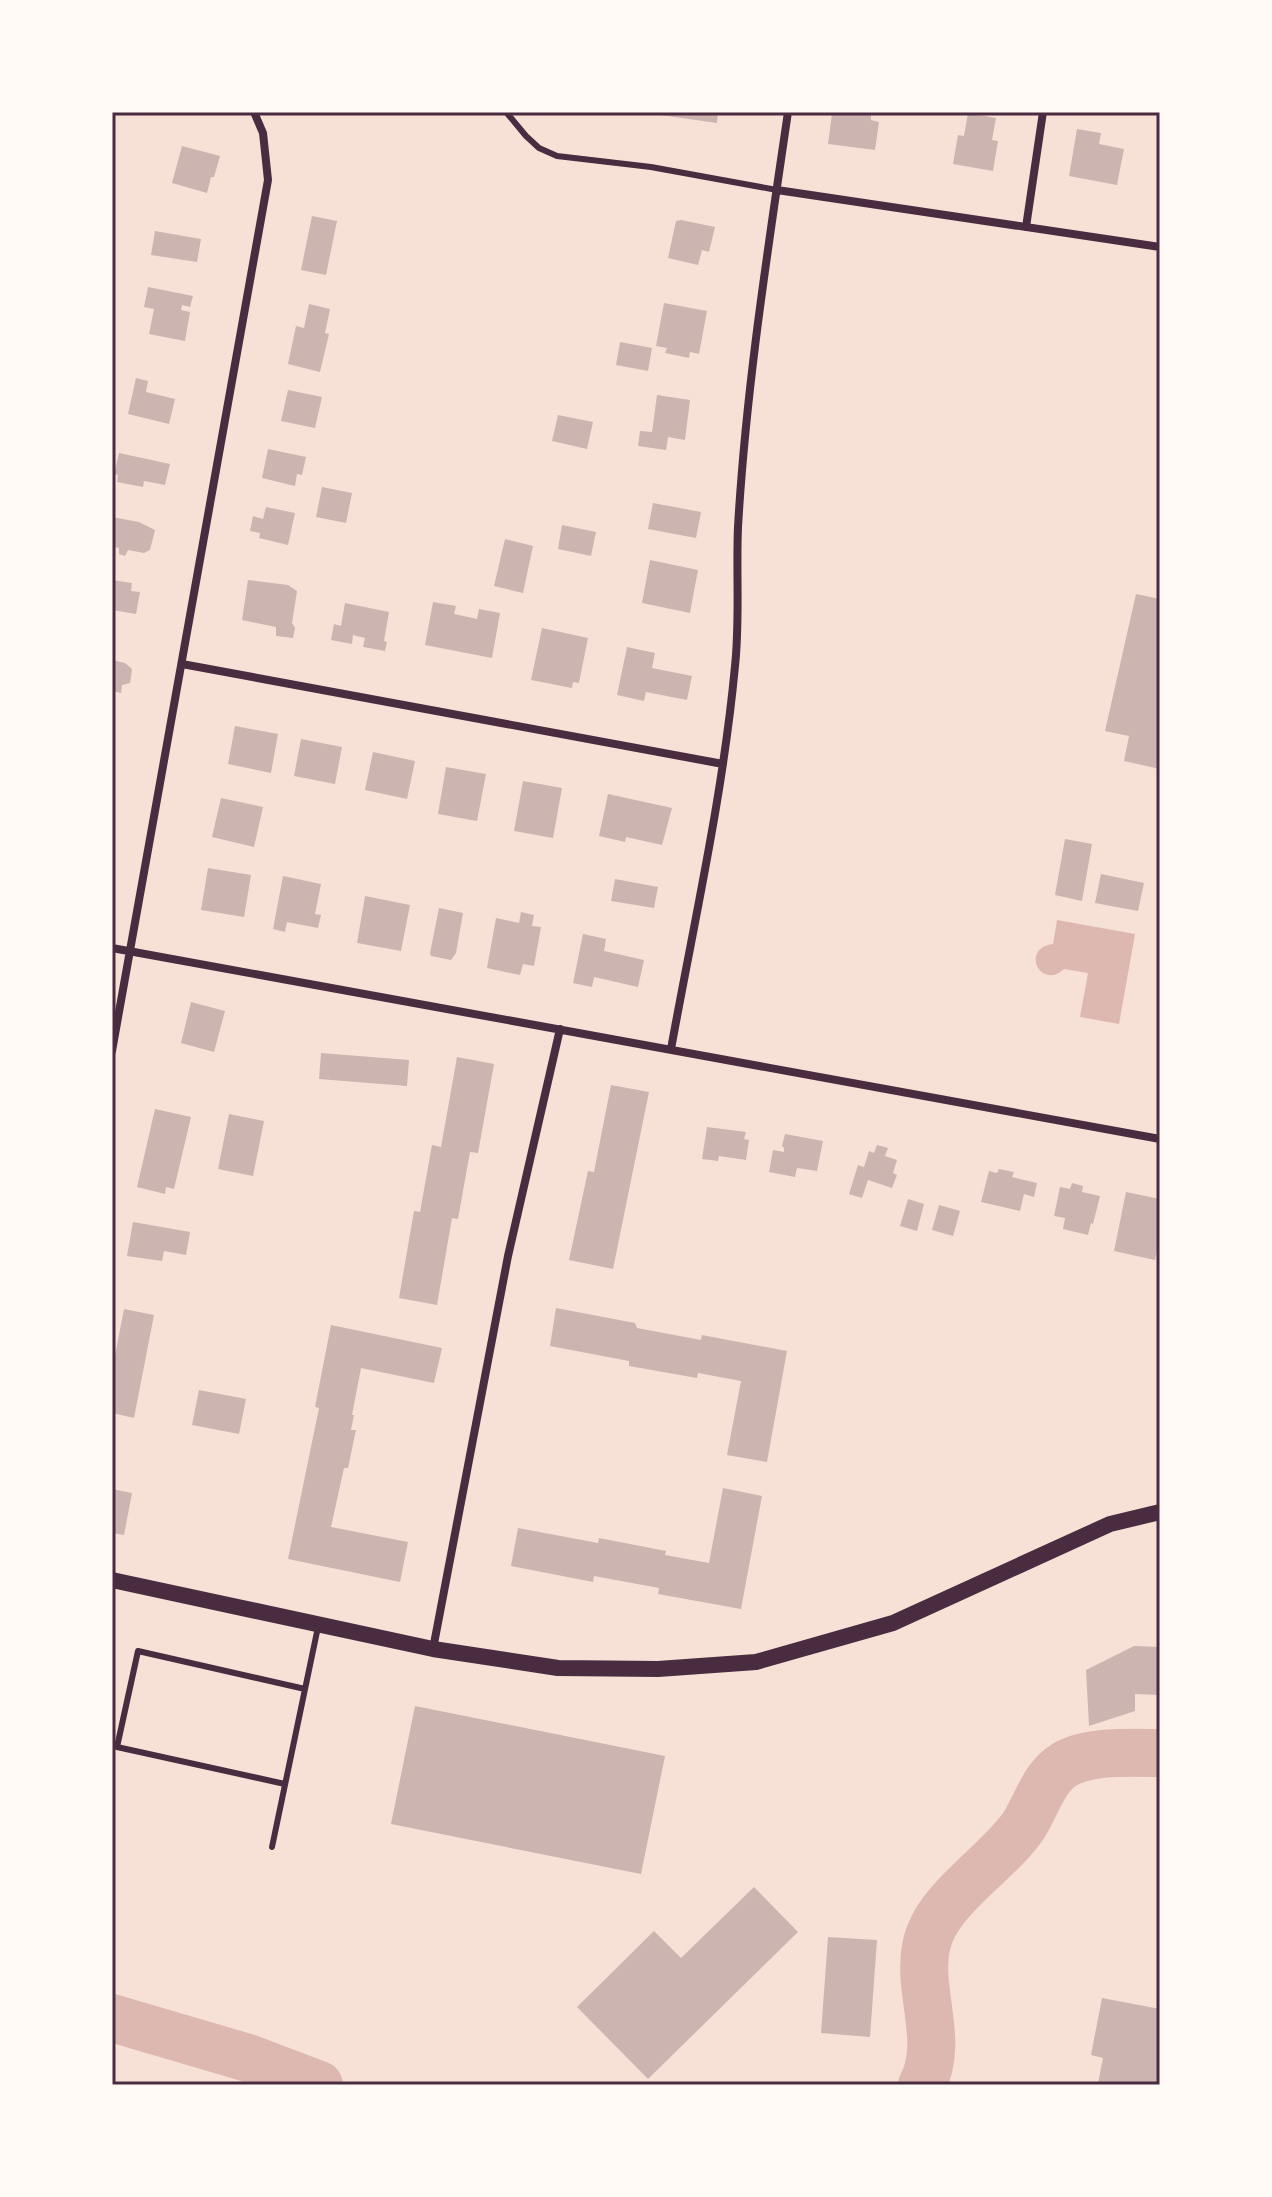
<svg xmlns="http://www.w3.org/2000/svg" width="1272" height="2197" font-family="'Noto Sans',sans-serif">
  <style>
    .water { fill: #dcb8b0 }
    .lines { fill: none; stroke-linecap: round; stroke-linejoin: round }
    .river { stroke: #dcb8b0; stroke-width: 48 }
    .building { fill: #ccb4b1 }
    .service { stroke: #4a2c40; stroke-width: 6 }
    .minor { stroke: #4a2c40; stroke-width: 8 }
    .secondary { stroke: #4a2c40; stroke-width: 16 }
    .neatline { fill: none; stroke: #4a2c40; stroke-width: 3 }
  </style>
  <rect width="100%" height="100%" fill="#f7e1d7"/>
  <!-- water -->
  <path class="water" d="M1057 920 1135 934 1119 1024 1080 1017 1088 973 1064 969C1040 991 1020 948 1053 944Z"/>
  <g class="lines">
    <!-- river -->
    <path class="river" d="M112 2018 248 2058 319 2085
      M922 2085C945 2042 917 1992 926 1947 935 1899 997 1865 1024 1825 1036 1806 1044 1777 1064 1765 1088 1750 1132 1753 1160 1753"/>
  </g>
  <!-- building -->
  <path class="building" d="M660 112H718L717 123 660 115Z
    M844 112H871V120L879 122 875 150 828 144 832 114 843 115Z
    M968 113 996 118 992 140 998 141 993 171 953 164 958 135 964 136Z
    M1077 129 1101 133 1099 144 1124 149 1117 185 1069 176Z
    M182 146 220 156 214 177H211L207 193 172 183Z
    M312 216 337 221 326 275 301 270Z
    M681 220 715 227 709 252 702 250 698 265 668 258 676 221Z
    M155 231 201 239 197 262 151 255Z
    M148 287 193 296 190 307 182 305 181 310 190 312 185 341 149 334 154 309 144 307Z
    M664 303 707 311 699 354 690 352 689 358 665 353 667 348 656 346Z
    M309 304 330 309 325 333 329 334 320 372 288 364 296 326 304 328Z
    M620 342 652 348 648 371 616 365Z
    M136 378 148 381 146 392 175 399 169 424 128 414Z
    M288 390 322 397 315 428 281 421Z
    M657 395 690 400 685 440 668 437 666 450 638 446 640 431 652 432Z
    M558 415 593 422 587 449 552 441Z
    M268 449 306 457 302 475 297 474 295 486 262 478Z
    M119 453 170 464 165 485 144 481 143 487 117 482 118 475 114 474Z
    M322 487 352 493 346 523 316 517Z
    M653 503 701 512 696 538 648 529Z
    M266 507 295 513 288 545 259 538 260 533 250 531 253 516 263 519Z
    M112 517 139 522 155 530 150 550 144 553 128 550 125 556 119 554V548L112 546Z
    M562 525 596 532 591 556 558 549Z
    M505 539 533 546 523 593 494 586Z
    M650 560 698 570 690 613 642 603Z
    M112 580 132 583 131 591 140 592 136 614 112 610Z
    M248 580 288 585 297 591 292 623 295 628 293 638 276 636V627L242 620Z
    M1136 594 1160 599V769L1124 761 1129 736 1105 731Z
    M433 602 456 606 454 614 477 619 479 609 500 613 492 658 425 645Z
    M345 603 389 612 384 641 387 642 385 651 363 647 365 638 353 635 352 644 331 640 334 624 341 626Z
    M542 628 588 638 579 683 573 682 572 688 531 680Z
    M627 647 655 653 652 668 692 676 687 700 646 692 644 701 617 695Z
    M112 660 125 663 132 669 130 683 122 685 121 693 112 691Z
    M235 726 278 734 271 773 228 764Z
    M301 739 342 747 335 784 294 776Z
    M373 752 415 761 407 799 365 790Z
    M446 767 486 774 477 821 438 814Z
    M523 781 562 788 553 838 514 831Z
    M608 794 672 808 662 845 626 837 625 842 599 836Z
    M221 798 263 807 254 847 212 837Z
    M1065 839 1092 844 1082 901 1055 895Z
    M208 868 251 875 244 917 201 910Z
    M1101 874 1144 883 1138 911 1095 903Z
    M283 876 321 884 315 914 321 915 318 928 287 922 285 932 273 929Z
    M615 879 658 887 654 908 611 901Z
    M365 896 410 905 401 951 357 943Z
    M439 908 463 913 456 953 451 960 431 956 430 953Z
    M521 912 534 915 532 926 541 927 534 966 523 964 520 975 487 968 496 918 519 923Z
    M583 934 606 939 604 951 644 960 638 987 594 977 592 987 573 983Z
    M191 1002 225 1011 214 1052 181 1043Z
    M321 1053 409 1060 407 1086 319 1079Z
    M457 1057 494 1064 478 1153 470 1152 458 1219 452 1218 437 1305 399 1298 414 1211 420 1212 432 1145 441 1147Z
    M611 1085 649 1092 613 1269 569 1260 588 1171 594 1172Z
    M155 1109 191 1117 174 1189 166 1187 165 1194 137 1187Z
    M229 1114 264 1121 253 1176 218 1169Z
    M707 1127 746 1132 744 1139 749 1140 746 1160 719 1156 718 1161 702 1159Z
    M785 1134 823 1141 817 1171 797 1168 795 1177 769 1172 773 1150 784 1152V1148L782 1146Z
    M877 1145 888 1148 885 1156 897 1160 893 1173 897 1175 892 1188 868 1180 862 1198 849 1194 858 1165 864 1167 869 1151 874 1153Z
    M999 1169 1014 1172 1012 1177 1037 1183 1034 1197 1024 1194 1020 1211 981 1202 989 1171 997 1173Z
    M1072 1183 1083 1186 1082 1192 1100 1196 1093 1224 1091 1223 1088 1235 1063 1229 1065 1218 1054 1216 1060 1187 1070 1189Z
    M1126 1192 1160 1199V1236L1155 1260 1114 1251Z
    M908 1199 924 1204 917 1231 900 1226Z
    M939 1205 960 1211 953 1236 932 1230Z
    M133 1222 190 1232 186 1255 164 1251 162 1261 127 1256Z
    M556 1308 635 1323 637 1328 701 1340 702 1335 787 1351 767 1462 727 1455 741 1381 698 1373 697 1378 629 1366V1361L550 1346Z
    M124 1309 154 1315 134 1418 112 1413V1371Z
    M331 1325 442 1348 434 1383 361 1368 352 1415H354L351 1430H356L348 1468H344L331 1527 408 1542 400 1582 288 1559 319 1408 315 1407Z
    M199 1390 246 1399 239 1434 192 1425Z
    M723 1488 762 1496 741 1609 658 1594 659 1588 594 1576 593 1582 511 1566 518 1528 598 1543 599 1538 666 1551 665 1555 709 1563Z
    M112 1489 132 1493 124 1535 112 1533Z
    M1134 1646 1160 1647V1695L1135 1694V1711L1089 1726 1086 1670Z
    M415 1706 665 1756 641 1874 391 1824Z
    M754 1887 798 1932 648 2079 577 2007 654 1931 681 1958Z
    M828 1937 877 1940 870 2037 821 2033Z
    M1102 1998 1160 2009V2085L1098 2083 1103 2058 1091 2055Z"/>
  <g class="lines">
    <!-- service -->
    <path class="service" d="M506 112 526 136 539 148 557 156 651 167 777 190
      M285 1784 117 1747 138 1651 305 1689
      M272 1847 318 1627"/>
    <!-- minor -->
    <path class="minor" d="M777 190 1160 247
      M1026 227 1043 112
      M182 664 723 764
      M112 948 1160 1139
      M671 1049C694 922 723 795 735 666 740 620 736 573 738 527 746 388 768 249 788 112
      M112 1051 268 180 263 133 254 112
      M433 1649 508 1256 560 1029"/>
    <!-- secondary -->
    <path class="secondary" d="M112 1580 433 1649 558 1668 658 1669 756 1662 893 1623 1110 1524 1160 1512"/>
  </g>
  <!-- border -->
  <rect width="1272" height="2197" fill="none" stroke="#fffaf5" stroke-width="228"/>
  <rect x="114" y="114" width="1044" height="1969" class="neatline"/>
</svg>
